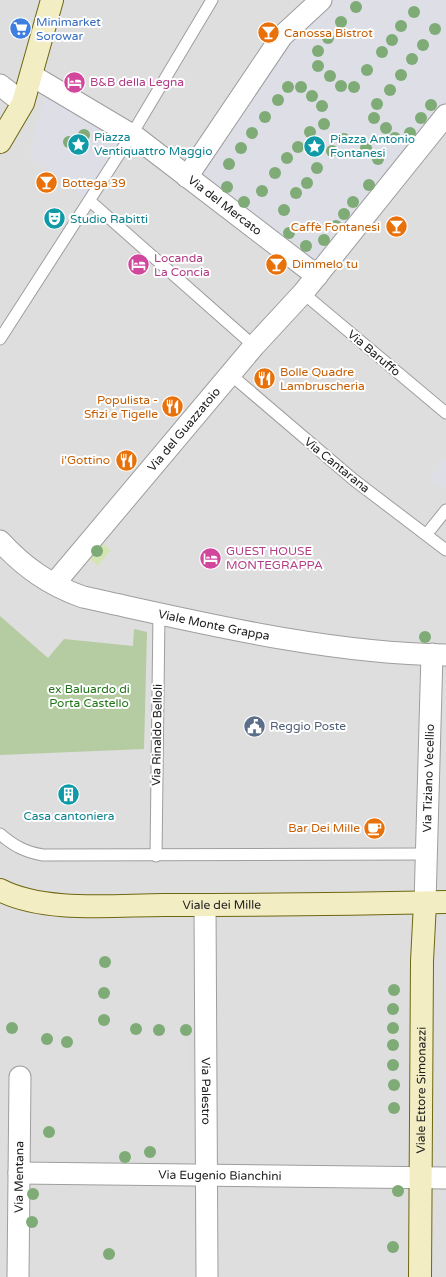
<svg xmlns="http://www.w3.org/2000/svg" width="446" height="1277" font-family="'Varela Round',sans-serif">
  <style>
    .residential { fill: #dfdede }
    .grass { fill: #d4e4b4 }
    .forest { fill: #b5cba2 }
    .parking { fill: #ddd }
    .plaza { fill: #dddee6 }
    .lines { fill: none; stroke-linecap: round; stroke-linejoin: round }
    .lane-casing { stroke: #9e9e9e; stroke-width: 13 }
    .street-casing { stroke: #9e9e9e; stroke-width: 23 }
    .secondary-casing { stroke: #6e6711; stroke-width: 24 }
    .lane { stroke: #fff; stroke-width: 11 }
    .street { stroke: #fff; stroke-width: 21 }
    .secondary { stroke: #f3edc3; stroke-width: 22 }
    .tree { fill: #7eab76 }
    .labels { text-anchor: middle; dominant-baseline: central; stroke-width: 4; stroke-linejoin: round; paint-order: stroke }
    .shop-label { font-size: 12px; fill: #366cbe; stroke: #fff; text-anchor: start }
    .food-label { font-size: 12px; fill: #c56008; stroke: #fff; text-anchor: start }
    .hotel-label { font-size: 12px; fill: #b23c85; stroke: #fff; text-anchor: start }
    .culture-label { font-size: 12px; fill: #0d838f; stroke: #fff; text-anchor: start }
    .street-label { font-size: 12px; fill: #212121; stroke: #fff }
    .park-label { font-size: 12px; fill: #217518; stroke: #fff }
    .service-label { font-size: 12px; fill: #4e5e75; stroke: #fff; text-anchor: start }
  </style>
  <rect width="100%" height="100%" fill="#f0ece8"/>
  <!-- residential -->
  <path class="residential" d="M0 0H446V1277H0Z"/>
  <!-- grass -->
  <path class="grass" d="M96 539 111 550 98 566 84 554Z"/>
  <!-- forest -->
  <path class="forest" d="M0 616 48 658 64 639 133 646 134 629 147 632 144 749 0 755Z"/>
  <!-- parking -->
  <path class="parking" d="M186 1035H195V1080L186 1077Z"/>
  <!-- plaza -->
  <path class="plaza" d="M321 0H446V115L317 276 187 177Z
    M48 84 132 134 90 201 29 155Z
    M446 458V490L430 479Z"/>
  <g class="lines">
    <defs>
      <path id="lane" d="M90 201 254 346
        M303 293 446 413
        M0 339 132 134 212 0
        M231 375 354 480 446 550
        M426 535 446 510
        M0 834C14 846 25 852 43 855L426 854
        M156 856 159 613"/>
      <g id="street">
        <path id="s1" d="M31 75 137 138 317 276"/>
        <path d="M0 85 23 103"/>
        <path d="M187 177 282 36 321 0"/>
        <path id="s2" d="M0 541C24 567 49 585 83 597 203 623 323 653 446 655"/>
        <path id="s3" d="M54 584 254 346 303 293 446 115"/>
        <path id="s4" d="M425 903 432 654"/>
        <path id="s5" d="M205 905 207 1277"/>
        <path id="s6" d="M19 1173 446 1178"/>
        <path id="s7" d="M18 1277 20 1077"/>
      </g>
      <g id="secondary">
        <path d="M0 142 23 103 52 0"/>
        <path id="s8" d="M0 890C44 913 115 905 164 905 258 905 352 904 446 902"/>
        <path id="s9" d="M420 1277 422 961 425 903"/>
      </g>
    </defs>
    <!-- lane casing -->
    <use href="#lane" class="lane-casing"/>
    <!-- street casing -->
    <use href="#street" class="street-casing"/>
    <!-- secondary casing -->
    <use href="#secondary" class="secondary-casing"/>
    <!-- lane -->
    <use href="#lane" class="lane"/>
    <!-- street -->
    <use href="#street" class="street"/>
    <!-- secondary -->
    <use href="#secondary" class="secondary"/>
  </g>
  <!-- trees -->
  <g class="tree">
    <circle cx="356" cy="7" r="6"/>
    <circle cx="414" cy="12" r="6"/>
    <circle cx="341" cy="22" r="6"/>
    <circle cx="401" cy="26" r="6"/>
    <circle cx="435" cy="29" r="6"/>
    <circle cx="328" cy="38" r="6"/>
    <circle cx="392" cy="40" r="6"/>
    <circle cx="423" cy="45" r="6"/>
    <circle cx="318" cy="51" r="6"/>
    <circle cx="382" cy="52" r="6"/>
    <circle cx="412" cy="59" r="6"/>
    <circle cx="318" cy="66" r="6"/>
    <circle cx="367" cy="70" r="6"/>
    <circle cx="401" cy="75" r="6"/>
    <circle cx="330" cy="76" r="6"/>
    <circle cx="341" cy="86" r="6"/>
    <circle cx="288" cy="87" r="6"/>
    <circle cx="301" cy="87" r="6"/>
    <circle cx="354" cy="87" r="6"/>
    <circle cx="390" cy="90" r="6"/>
    <circle cx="312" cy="96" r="6"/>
    <circle cx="278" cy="100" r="6"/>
    <circle cx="377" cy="104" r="6"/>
    <circle cx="431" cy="105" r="6"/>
    <circle cx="322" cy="106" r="6"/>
    <circle cx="265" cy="117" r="6"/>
    <circle cx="374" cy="118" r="6"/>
    <circle cx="421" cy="118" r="6"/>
    <circle cx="324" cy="124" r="6"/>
    <circle cx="386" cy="128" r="6"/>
    <circle cx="310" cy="132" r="6"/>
    <circle cx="252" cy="133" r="6"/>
    <circle cx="410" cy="133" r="6"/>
    <circle cx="84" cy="135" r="6"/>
    <circle cx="395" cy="138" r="6"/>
    <circle cx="344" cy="139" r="6"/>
    <circle cx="69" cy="142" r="6"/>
    <circle cx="298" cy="147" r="6"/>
    <circle cx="241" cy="148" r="6"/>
    <circle cx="366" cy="148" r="6"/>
    <circle cx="332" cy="151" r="6"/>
    <circle cx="287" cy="158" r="6"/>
    <circle cx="378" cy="159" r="6"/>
    <circle cx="229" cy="164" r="6"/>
    <circle cx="317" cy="168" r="6"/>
    <circle cx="275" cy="173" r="6"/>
    <circle cx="307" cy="183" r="6"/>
    <circle cx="369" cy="185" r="6"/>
    <circle cx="227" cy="187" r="6"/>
    <circle cx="262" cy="191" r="6"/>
    <circle cx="296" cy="193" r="6"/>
    <circle cx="244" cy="202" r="6"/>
    <circle cx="353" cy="202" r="6"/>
    <circle cx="284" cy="210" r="6"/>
    <circle cx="344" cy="214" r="6"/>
    <circle cx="336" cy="226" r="6"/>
    <circle cx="289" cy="233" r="6"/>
    <circle cx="324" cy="240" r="6"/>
    <circle cx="306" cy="246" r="6"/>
    <circle cx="97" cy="551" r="6"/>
    <circle cx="425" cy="637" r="6"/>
    <circle cx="105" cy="962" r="6"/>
    <circle cx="394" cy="990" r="6"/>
    <circle cx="104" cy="993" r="6"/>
    <circle cx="393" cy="1009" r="6"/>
    <circle cx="104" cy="1020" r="6"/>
    <circle cx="12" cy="1028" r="6"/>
    <circle cx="393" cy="1028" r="6"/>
    <circle cx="136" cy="1029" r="6"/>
    <circle cx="159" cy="1030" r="6"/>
    <circle cx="186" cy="1030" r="6"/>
    <circle cx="47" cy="1039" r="6"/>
    <circle cx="67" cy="1042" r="6"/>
    <circle cx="393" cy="1045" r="6"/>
    <circle cx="393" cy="1065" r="6"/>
    <circle cx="394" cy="1085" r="6"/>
    <circle cx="394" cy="1108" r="6"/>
    <circle cx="49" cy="1132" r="6"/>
    <circle cx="150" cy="1152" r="6"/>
    <circle cx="125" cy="1157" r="6"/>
    <circle cx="398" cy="1191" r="6"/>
    <circle cx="33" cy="1194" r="6"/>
    <circle cx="32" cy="1222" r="6"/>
    <circle cx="393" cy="1247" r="6"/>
    <circle cx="109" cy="1254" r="6"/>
  </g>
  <!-- icons -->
  <defs>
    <symbol id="supermarket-disc" viewBox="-11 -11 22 22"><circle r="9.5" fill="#3f7fe0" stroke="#fff"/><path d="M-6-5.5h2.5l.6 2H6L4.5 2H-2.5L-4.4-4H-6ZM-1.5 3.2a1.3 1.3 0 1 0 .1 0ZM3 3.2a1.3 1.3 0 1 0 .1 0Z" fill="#fff"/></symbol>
    <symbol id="bar-disc" viewBox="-11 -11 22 22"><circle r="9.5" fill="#e8710a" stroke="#fff"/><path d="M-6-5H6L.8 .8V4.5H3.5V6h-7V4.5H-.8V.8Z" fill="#fff"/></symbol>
    <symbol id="hotel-disc" viewBox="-11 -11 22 22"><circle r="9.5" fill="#d1479c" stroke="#fff"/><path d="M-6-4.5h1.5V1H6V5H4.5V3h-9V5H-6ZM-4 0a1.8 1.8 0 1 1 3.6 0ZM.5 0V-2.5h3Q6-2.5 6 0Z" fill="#fff"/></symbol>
    <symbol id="sight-disc" viewBox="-11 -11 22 22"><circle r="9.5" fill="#0f9aa8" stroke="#fff"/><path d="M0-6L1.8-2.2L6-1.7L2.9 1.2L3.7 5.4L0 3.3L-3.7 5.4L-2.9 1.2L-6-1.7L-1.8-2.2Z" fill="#fff"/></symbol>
    <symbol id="theatre-disc" viewBox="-11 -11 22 22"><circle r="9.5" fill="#0f9aa8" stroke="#fff"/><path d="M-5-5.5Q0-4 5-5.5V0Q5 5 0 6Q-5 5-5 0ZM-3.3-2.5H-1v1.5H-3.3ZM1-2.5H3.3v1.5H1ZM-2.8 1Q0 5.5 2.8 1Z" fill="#fff"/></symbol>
    <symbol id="restaurant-disc" viewBox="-11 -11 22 22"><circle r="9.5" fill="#e8710a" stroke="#fff"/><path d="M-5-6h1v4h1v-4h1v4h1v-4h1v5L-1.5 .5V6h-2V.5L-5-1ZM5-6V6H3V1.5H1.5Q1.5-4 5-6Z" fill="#fff"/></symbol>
    <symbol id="civic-disc" viewBox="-11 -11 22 22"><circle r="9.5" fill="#5c6f8a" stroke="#fff"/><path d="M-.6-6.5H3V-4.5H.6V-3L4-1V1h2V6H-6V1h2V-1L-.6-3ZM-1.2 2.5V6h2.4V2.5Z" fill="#fff"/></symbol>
    <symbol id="building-disc" viewBox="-11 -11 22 22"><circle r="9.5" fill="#0f9aa8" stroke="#fff"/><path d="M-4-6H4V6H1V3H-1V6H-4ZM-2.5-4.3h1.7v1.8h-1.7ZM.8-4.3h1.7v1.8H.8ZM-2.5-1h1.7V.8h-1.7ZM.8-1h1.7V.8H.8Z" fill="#fff"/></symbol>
    <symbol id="cafe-disc" viewBox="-11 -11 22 22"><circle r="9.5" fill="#e8710a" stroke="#fff"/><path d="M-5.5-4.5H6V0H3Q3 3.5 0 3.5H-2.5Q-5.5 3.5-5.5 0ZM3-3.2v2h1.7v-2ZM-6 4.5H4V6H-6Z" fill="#fff"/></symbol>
  </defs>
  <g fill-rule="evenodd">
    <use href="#supermarket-disc" x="8" y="16" width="25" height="25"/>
    <use href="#bar-disc" x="256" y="20" width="25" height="25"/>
    <use href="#hotel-disc" x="62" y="70" width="25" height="25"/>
    <use href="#sight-disc" x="66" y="132" width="25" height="25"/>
    <use href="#sight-disc" x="302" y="134" width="25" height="25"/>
    <use href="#bar-disc" x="34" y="170" width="25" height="25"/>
    <use href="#theatre-disc" x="42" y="206" width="25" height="25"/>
    <use href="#bar-disc" x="384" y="214" width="25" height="25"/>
    <use href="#bar-disc" x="264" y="252" width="25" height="25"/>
    <use href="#hotel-disc" x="126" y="252" width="25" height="25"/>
    <use href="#restaurant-disc" x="252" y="366" width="25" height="25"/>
    <use href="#restaurant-disc" x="160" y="394" width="25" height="25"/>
    <use href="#restaurant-disc" x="114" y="448" width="25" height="25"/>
    <use href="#hotel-disc" x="198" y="546" width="25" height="25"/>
    <use href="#civic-disc" x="242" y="714" width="25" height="25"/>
    <use href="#building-disc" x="56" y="782" width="25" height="25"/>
    <use href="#cafe-disc" x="362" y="816" width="25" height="25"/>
  </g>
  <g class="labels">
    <!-- shop labels -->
    <g class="shop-label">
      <text x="36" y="22">Minimarket<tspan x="36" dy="14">Sorowar</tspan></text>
    </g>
    <!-- food labels -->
    <g class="food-label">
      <text x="284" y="33">Canossa Bistrot</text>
      <text x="62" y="183">Bottega 39</text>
      <text x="380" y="227" text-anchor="end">Caffè Fontanesi</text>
      <text x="292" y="264">Dimmelo tu</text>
      <text x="280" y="372">Bolle Quadre<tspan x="280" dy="14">Lambruscheria</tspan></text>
      <text x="158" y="400" text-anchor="end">Populista -<tspan x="158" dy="14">Sfizi e Tigelle</tspan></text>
      <text x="110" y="460" text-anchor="end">i'Gottino</text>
      <text x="360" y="828" text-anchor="end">Bar Dei Mille</text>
    </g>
    <!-- hotel labels -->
    <g class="hotel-label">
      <text x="90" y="82">B&amp;B della Legna</text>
      <text x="154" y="258">Locanda<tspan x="154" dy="14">La Concia</tspan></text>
      <text x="226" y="551">GUEST HOUSE<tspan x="226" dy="14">MONTEGRAPPA</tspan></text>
    </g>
    <!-- culture labels -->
    <g class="culture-label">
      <text x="94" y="137">Piazza<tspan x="94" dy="14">Ventiquattro Maggio</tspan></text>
      <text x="330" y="139">Piazza Antonio<tspan x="330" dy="14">Fontanesi</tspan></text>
      <text x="70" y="219">Studio Rabitti</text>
      <text x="69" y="816" text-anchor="middle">Casa cantoniera</text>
    </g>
    <!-- street labels -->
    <g class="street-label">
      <text stroke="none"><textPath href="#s1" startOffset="234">Via del Mercato</textPath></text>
      <text transform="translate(374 353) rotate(40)">Via Baruffo</text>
      <text stroke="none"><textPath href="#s3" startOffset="202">Via del Guazzatoio</textPath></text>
      <text transform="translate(337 465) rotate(39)">Via Cantarana</text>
      <text stroke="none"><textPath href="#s2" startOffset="235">Viale Monte Grappa</textPath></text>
      <text transform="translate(157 735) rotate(-89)">Via Rinaldo Belloli</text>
      <text stroke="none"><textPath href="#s4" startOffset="125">Via Tiziano Vecellio</textPath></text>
      <text stroke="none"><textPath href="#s8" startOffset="224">Viale dei Mille</textPath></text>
      <text stroke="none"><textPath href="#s9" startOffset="187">Viale Ettore Simonazzi</textPath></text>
      <text stroke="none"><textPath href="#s5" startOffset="186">Via Palestro</textPath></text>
      <text stroke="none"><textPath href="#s6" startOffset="201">Via Eugenio Bianchini</textPath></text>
      <text stroke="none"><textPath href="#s7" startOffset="100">Via Mentana</textPath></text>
    </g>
    <!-- park labels -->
    <g class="park-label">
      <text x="89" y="689">ex Baluardo di<tspan x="89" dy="14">Porta Castello</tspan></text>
    </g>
    <!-- service labels -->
    <g class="service-label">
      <text x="270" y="726">Reggio Poste</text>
    </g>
  </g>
</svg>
